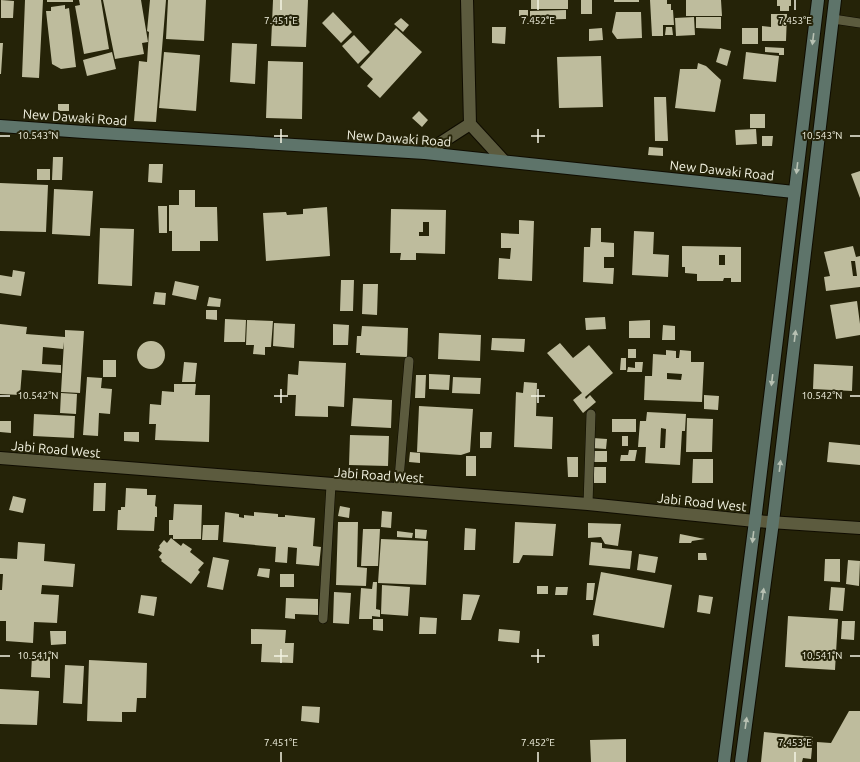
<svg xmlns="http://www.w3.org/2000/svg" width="860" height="762" font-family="Ubuntu,sans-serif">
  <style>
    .building { fill: #bebc9d; fill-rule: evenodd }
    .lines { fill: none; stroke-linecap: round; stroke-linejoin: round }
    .lane-casing { stroke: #0f0c00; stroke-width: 10 }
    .street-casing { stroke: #0f0c00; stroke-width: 14 }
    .secondary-casing { stroke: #0f0c00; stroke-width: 14 }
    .lane { stroke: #5c5b3e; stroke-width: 9 }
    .street { stroke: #5c5b3e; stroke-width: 12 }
    .secondary { stroke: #5e746a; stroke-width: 12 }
    .oneway { fill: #b8c1b3 }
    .ticks { fill: none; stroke: #f4f4e3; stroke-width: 1.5 }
    .labels { text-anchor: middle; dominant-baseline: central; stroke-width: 4; stroke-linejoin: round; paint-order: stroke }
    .street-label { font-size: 13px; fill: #f4f4e3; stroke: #252308 }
    .ticks-label { font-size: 10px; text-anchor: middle; fill: #f4f4e3; stroke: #252308; stroke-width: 4; stroke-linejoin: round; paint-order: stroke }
  </style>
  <rect width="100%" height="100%" fill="#252308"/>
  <!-- building -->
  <path class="building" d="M1 0 14 1 13 18H1Z
    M25 0H43L39 78 22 77Z
    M47 0H73V2H47Z
    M79 0H101L109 49 84 54 75 6 80 5Z
    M103 0H141L148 42 142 43 144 54 115 59Z
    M150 0H166L156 122 134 121 139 61 147 62 149 32 147 31Z
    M168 0H206L204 41 166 39Z
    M273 0H308L306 47 271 46Z
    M531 0H568V9H531Z
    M581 0H592V14H581Z
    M614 0H639V2H614Z
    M650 0H667V4H671V10H673L674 25H663V36H652Z
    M686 0H721L722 16H686Z
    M777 0H791V6H789V11H780V6H777Z
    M65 5V9L69 8 76 67 61 69 52 64 46 11H51V7Z
    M519 10H528V16H519Z
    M566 10V19L530 20V11Z
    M333 12 352 32 341 43 322 23Z
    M616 12H641L642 38 617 39 612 32Z
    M771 14H787L786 41H762V26L771 27Z
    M694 17 695 35 676 36 675 18Z
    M696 17H721V29L696 28Z
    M401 18 409 25 403 32 394 24Z
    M492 27H506L505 44 492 43Z
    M666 27H672L673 35H665Z
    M396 28 422 52 380 98 367 86 373 79 360 67Z
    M602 28 603 40 589 41V29Z
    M742 28H758V44H742Z
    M354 35 370 52 358 64 342 46Z
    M0 43H3L1 74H0Z
    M232 43 257 44 255 84 230 82Z
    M765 47 784 48V55H779V53L765 52Z
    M720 48 731 51 727 66 716 62Z
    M112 52 116 69 87 76 83 60Z
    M164 52 200 55 196 111 159 108Z
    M746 52 779 56 776 82 743 79Z
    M601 56 603 107 559 108 557 57Z
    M268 61 303 62 302 119 266 118Z
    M698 63 706 66 721 80 715 112 675 108 680 69H697Z
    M654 97H666L668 141H655Z
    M58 104H69V111H58Z
    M419 111 428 120 422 127 412 118Z
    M750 114H765V128H750Z
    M756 129 757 144 736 145 735 130Z
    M762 136H773L772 146H762Z
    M649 147 663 148V156L648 155Z
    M53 157H63L62 180H52Z
    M149 164H163L162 183 148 182Z
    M37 169H50V180H37Z
    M860 171V198L851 174Z
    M0 183 48 185 46 232 0 231Z
    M54 189 93 191 90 236 52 234Z
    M179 190H195V207H217L218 241H200V251H172V231H169V205H179Z
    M158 206H167V233H159Z
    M327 207 330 256 266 261 263 213 286 212 287 215 303 214V209Z
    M391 209 446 210 445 254 416 253V260H400L401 253H390ZM423 222H429V236H419V232H423Z
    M519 220 534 221 532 281 498 279 499 258 510 259 511 248H501V233L519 234Z
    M100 228 134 229 132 286 98 284Z
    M591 228H601V242L614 243V257H604V268H614L613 284 583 282 584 247H590Z
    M634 231 654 232 653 254 669 255 668 277 632 275Z
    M682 246 741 247V282H731V278H724L723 281H697V274L685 273V267H682ZM719 255H725V265H719Z
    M853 246 856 257 860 256V287L826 291 824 277 830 276 824 252ZM851 261H855L857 276H853Z
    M13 270 25 272 21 296 0 293V275L12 277Z
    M341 280H354L353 311H340Z
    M175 281 199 286 196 300 172 295Z
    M363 284H378L377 315 362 314Z
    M155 292 166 293 165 305 153 304Z
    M209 297 221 299 220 307 207 306Z
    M857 301 860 324V335L836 339 830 305Z
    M206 310H217V320L206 319Z
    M605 317 606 329 586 330 585 318Z
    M225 319 246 320 245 342H224Z
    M247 320 273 321 271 347H265V355L253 354 254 345H246Z
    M650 320V338H629V321Z
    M274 323 295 324 294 348 273 346Z
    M0 324 27 327 26 334 65 337V330L84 331 80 393 61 392 64 342 63 349 43 347 42 364 61 365V373L22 370 20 395 0 394Z
    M333 324 349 325 348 345H333Z
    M663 325 675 326V340H662Z
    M362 326 408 328 407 357 360 355V353H356L357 336H361Z
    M439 333 481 335 480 361 438 359Z
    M492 338 525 339 524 352 491 350Z
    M137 355a14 14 0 1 1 28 0a14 14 0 1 1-28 0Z
    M560 343 573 358 589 345 613 373 585 397 586 399 590 395 596 402 583 413 573 400 582 393 547 353Z
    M628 349H636V358H628Z
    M666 350 676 351V358H679L680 350 691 351V362H704L702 402 644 400 645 376H652L653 354 666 355ZM667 373 682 374 681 380 667 379Z
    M621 358H626V370H620Z
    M103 360H116V377H103Z
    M299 361 346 363 344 407 328 406V417L295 416 296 395H287L288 374 298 375Z
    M184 362 197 363 195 382H182Z
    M635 362H643L642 372H627L628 367 635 368Z
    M814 364 853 366 852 391 813 389Z
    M429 374 450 375 449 390 429 389Z
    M416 375H426L425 398H415Z
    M87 377 102 378 101 388 112 389 110 414 99 413 98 436 83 435Z
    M453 377 481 378 480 394 452 393Z
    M524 382 537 383 536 416 553 417 552 449 514 447 516 392 523 393Z
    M174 384H196L195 395H210L209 442 155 440 156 424H149L150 404 161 405 162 391 174 392Z
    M61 393 77 394 76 414 60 413Z
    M704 395 719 396 718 410 704 409Z
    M353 398 392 400 391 428 351 426Z
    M419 406 473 409 470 452 461 455 417 452Z
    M647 412 686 414 685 431H682L680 465 645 463 646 447H638L640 421H646ZM661 428 666 429 665 448H660Z
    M34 414 75 416 74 438 33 436Z
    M687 418 713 419 712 452H686Z
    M612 419H636V432H612Z
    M0 421H11V433L0 432Z
    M124 432H139V442L124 441Z
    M480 432H492L491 448H480Z
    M350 435 389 436 388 466 349 465Z
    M622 436H628V446H622Z
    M593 438 607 439 606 449 592 448Z
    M829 442 860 445V465L827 462Z
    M629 450H637L635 461H620L621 455H628Z
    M593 451H607V462H593Z
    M410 452 420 453V463L409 462Z
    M466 456H476V476H466Z
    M567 457H578V477H568Z
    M693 459H713V483H692Z
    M594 467H606V483H594Z
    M94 483H106L105 511H93Z
    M126 488 147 489V495H156L155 506 157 507V517H155L154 531 117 530 118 510H121V507H125Z
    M13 496 26 499 23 513 9 510Z
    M174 504 202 505 201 539H173V535H169V520H173Z
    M340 506 350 508 349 518 338 516Z
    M382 511 392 512 391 528 381 527Z
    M225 512 239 514V517L244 518V515L254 516V512L278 514V517H285V515L315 518 313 546 321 547 319 566 296 564 297 548 288 547 287 563 275 562 276 547 223 542Z
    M338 522H358L357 567 367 568 366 586 336 585Z
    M515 522 556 524 553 556 523 555 519 563H513Z
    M588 523 621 524 618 546 605 544 601 537 588 538Z
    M203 525H219L218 540H202Z
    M465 528 476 529 475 550H464Z
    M363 529H380L378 566H361Z
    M415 529 427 530 426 539 415 538Z
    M397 531 413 533 412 538 397 537Z
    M680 534 705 539 692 541 691 543H679Z
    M171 538 181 546 183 543 192 549 190 552 204 563 198 570 200 572 191 584 161 561 162 560 159 557 162 553 158 550 160 547 159 546 164 540 167 543Z
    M381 539 428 541 426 585 378 583Z
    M18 542 45 544 44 561 75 564 73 587 42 585 41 594 59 595 57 623 34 622 33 643 6 641V621H0V590H2L3 574H0V558L17 559Z
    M591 542 602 543V548L632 551 630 569 589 565Z
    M698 553H706L707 560H698Z
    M639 554 658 557 655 573 637 570Z
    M213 557 229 560 223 590 207 587Z
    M825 559H840V582L824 581Z
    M848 560 860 561 859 586 846 584Z
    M259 568 270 569 269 578 257 576Z
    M601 572 672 585 664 628 593 615Z
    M280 574H294V587H280Z
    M373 582H377L376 609 380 610V617L372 616V619H359L361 588 372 589Z
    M587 583H595L593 600H586Z
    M382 585 410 587 408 616 381 614Z
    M537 586H548V594H537Z
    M556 587H568L567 595H555Z
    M831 587 845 588 843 611 829 610Z
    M334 592 351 593 349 624 333 623Z
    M463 594 480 595 471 620H461Z
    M141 595 157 597 154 616 138 613Z
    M699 595 713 597 710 614 697 612Z
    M286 598 318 599V615L295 614V619L285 618Z
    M788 616 838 619 835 670 785 667Z
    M420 617 437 618 436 634H419Z
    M373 619H383V631L373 630Z
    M842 621H855L854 640 841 639Z
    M251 629 286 630 285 643H294L293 663 261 662 262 644H251Z
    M499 629 520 631 519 643 498 641Z
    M50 631H66V644L51 645Z
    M599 634V646H593L592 635Z
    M32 656 50 657V678L31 677Z
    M89 660 147 663 146 698H137L136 712H122V722L87 721Z
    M65 665 84 666 82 704 63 703Z
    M0 689 39 691 37 725 0 724Z
    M302 706 320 707 319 723 301 721Z
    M849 711H860V762H817V742L831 743Z
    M764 732 813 737 811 759 803 758 802 762H761Z
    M626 739V762H591L590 740Z"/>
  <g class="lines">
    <defs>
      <path id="lane" d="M833 19 860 23
        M398 490 409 361
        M588 504 591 414
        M323 619 331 485"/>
      <path id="street" d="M470 124 503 160
        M425 153 470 124 467 0
        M0 458 588 504 755 521 860 528"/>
      <path id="secondary" d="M0 126 84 132 425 153 794 192
        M724 762 755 521 818 0
        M741 762 773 522 835 0"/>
    </defs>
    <!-- lane casing -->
    <use href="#lane" class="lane-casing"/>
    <!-- street casing -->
    <use href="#street" class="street-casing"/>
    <!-- secondary casing -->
    <use href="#secondary" class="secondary-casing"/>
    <!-- lane -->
    <use href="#lane" class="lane"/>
    <!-- street -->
    <use href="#street" class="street"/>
    <!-- secondary -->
    <use href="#secondary" class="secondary"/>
  </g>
  <!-- one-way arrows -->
  <defs><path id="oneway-solid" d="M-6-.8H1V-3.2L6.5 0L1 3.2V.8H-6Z"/></defs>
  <g class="oneway">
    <use href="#oneway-solid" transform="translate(813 39) rotate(97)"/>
    <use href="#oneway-solid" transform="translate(797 168) rotate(97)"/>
    <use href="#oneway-solid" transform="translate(795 336) rotate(-83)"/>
    <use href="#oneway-solid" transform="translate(772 380) rotate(97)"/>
    <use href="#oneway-solid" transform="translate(780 466) rotate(-83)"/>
    <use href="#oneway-solid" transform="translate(753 537) rotate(97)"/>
    <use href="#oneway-solid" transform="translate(763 594) rotate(-82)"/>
    <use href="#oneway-solid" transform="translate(746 723) rotate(-82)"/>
  </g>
  <!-- ticks -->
  <path class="ticks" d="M281 0V10M538 0V10M795 0V10M281 129V143M538 129V143M0 136H10M274 136H288M531 136H545M850 136H860M281 389V403M538 389V403M0 396H10M274 396H288M531 396H545M850 396H860M281 649V663M538 649V663M0 656H10M274 656H288M531 656H545M850 656H860M281 752V762M538 752V762M795 752V762"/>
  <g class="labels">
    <!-- street labels -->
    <g class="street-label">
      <text transform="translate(75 117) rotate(4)">New Dawaki Road</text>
      <text transform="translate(399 138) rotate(4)">New Dawaki Road</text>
      <text transform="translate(722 170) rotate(6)">New Dawaki Road</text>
      <text transform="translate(56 449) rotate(5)">Jabi Road West</text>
      <text transform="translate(379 475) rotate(4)">Jabi Road West</text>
      <text transform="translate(702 502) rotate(6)">Jabi Road West</text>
    </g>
  </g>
  <g class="ticks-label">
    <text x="281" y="24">7.451°E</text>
    <text x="538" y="24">7.452°E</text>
    <text x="795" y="24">7.453°E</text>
    <text x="38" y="139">10.543°N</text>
    <text x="822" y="139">10.543°N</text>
    <text x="38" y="399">10.542°N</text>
    <text x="822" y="399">10.542°N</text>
    <text x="38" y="659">10.541°N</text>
    <text x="822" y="659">10.541°N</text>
    <text x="281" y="746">7.451°E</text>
    <text x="538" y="746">7.452°E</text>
    <text x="795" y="746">7.453°E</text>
  </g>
</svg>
